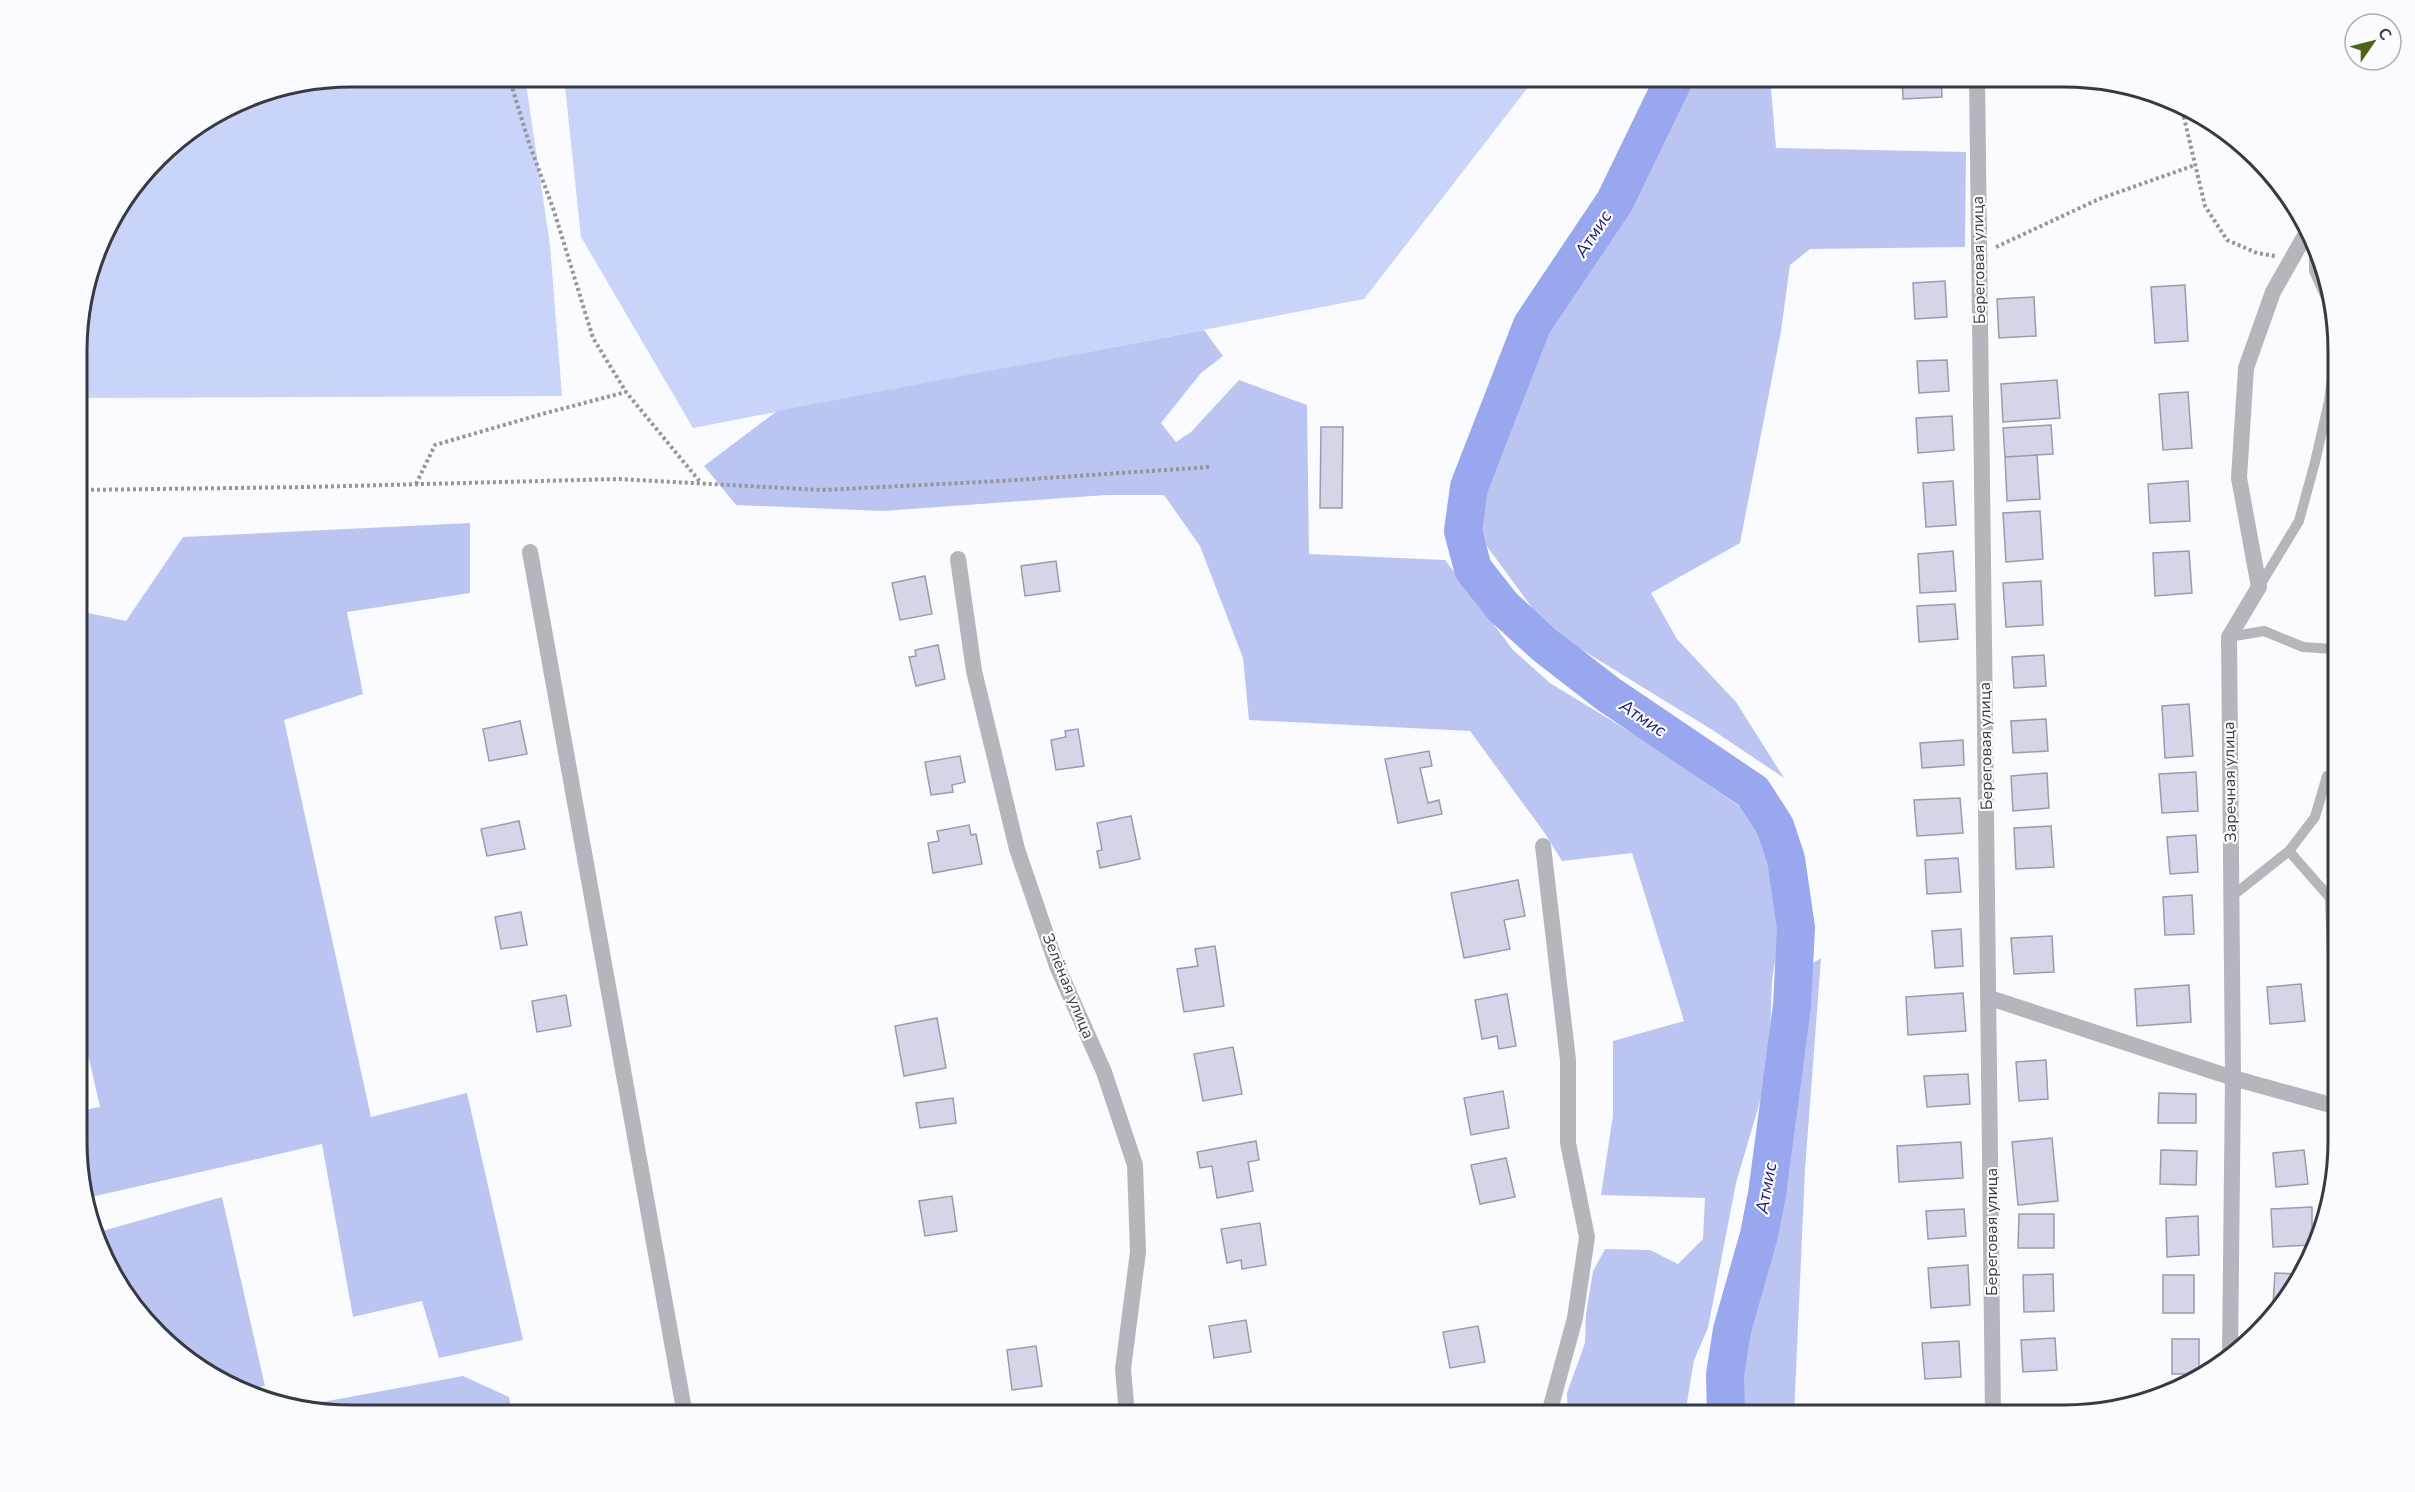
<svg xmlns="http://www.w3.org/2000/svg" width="2415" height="1492" font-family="'Nunito Sans',sans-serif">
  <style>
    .green { fill: #cad3fa }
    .forest { fill: #bcc5f2 }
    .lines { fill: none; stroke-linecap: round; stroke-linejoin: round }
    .river { stroke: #99a7ef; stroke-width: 38 }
    .building { fill: #d2d6e8; stroke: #989cad; stroke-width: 1.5 }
    .path { stroke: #95969b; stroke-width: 4; stroke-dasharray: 3 3; stroke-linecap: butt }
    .service { stroke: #b4b5bd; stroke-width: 10 }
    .minor { stroke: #b4b5bd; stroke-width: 16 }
    .labels { text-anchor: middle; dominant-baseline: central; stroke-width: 4.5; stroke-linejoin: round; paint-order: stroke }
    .street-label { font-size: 16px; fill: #383a41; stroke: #fafbfe }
    .water-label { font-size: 18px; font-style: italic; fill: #1f1d6f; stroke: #fafbfe }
    .rim { fill: none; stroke: #383a41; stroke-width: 3 }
  </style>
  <rect width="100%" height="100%" fill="#fafbfe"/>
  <!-- green -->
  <path class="green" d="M351 77H525L550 245 562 396 79 398V315L105 229 170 145 246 97Z
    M564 77H1536L1364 299 693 428 581 237Z"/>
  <!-- forest -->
  <path class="forest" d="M1678 77H1770L1776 148 1966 152 1965 247 1810 249 1790 265 1781 331 1740 543 1651 593 1677 639 1736 702 1784 778 1714 731 1574 645 1533 609 1486 545 1475 510 1476 494 1501 440 1509 399 1529 360 1604 232 1633 189Z
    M1204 330 1223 356 1201 373 1161 423 1176 442 1191 432 1239 380 1307 405 1309 554 1445 560 1513 650 1550 683 1650 744 1753 816 1765 834 1773 861 1778 944 1772 980 1770 1036 1761 1098 1736 1183 1708 1328 1694 1360 1685 1415H1568L1567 1393 1585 1343 1586 1314 1593 1271 1605 1249 1650 1250 1678 1264 1703 1239 1705 1198 1601 1195 1613 1115V1041L1684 1021 1632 853 1562 861 1544 832 1470 731 1249 720 1243 658 1200 546 1164 495H1106L883 511 736 505 704 466 777 411Z
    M470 523V593L347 612 363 694 284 720 371 1117 467 1093 523 1340 439 1358 422 1301 353 1317 322 1144 87 1198 79 1177V1111L100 1107 79 1015V611L126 621 183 537Z
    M1821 958 1805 1170 1794 1415H1738L1737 1360 1748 1319 1753 1262 1776 1209 1791 1131 1804 969Z
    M222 1197 265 1386 240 1390 213 1379 123 1293 99 1232Z
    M463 1376 509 1397 512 1415H350L290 1408Z"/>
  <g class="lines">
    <!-- river -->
    <path class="river" d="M1675 77 1615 201 1532 325 1469 487 1463 531 1473 569 1503 607 1546 646 1608 694 1753 792 1775 826 1786 859 1796 928 1792 1006 1767 1194 1759 1235 1732 1330 1725 1375 1726 1415"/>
  </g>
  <!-- building -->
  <path class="building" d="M1902 77H1941L1942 97 1903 99Z
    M1999 77H2032V80H1999Z
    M1945 281 1947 317 1915 319 1913 283Z
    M2185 285 2188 341 2155 343 2151 287Z
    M2034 297 2036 336 1999 338 1997 299Z
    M1947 360 1949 391 1919 393 1917 361Z
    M2057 380 2060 418 2003 422 2001 384Z
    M2188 392 2192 448 2163 450 2159 394Z
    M1952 416 1954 450 1918 453 1916 418Z
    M2051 425 2053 454 2005 457 2003 428Z
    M1321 427H1343L1342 508H1320Z
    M2037 455 2040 499 2007 501 2005 457Z
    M1953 481 1956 525 1926 527 1923 483Z
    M2188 481 2190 521 2150 523 2148 484Z
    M2040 511 2043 559 2006 562 2003 513Z
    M1953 551 1956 591 1920 593 1918 554Z
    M2189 551 2192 593 2155 596 2153 553Z
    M1056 561 1060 591 1025 596 1021 566Z
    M925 576 932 614 900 620 892 583Z
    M2041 581 2043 625 2006 627 2003 583Z
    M1955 604 1958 639 1919 642 1917 606Z
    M938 645 945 679 916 686 909 657 916 656 915 650Z
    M2044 655 2046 686 2014 688 2012 657Z
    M2189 704 2193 756 2165 758 2162 706Z
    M2046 719 2048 751 2013 753 2011 721Z
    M520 721 527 754 489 761 483 729Z
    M1078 729 1084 766 1056 770 1051 740 1066 737 1065 731Z
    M1963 740 1964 765 1922 768 1920 743Z
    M1429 751 1432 766 1420 768 1428 803 1439 800 1442 814 1398 823 1385 759Z
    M960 756 965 782 952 785 953 792 931 795 925 762Z
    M2196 772 2198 811 2162 813 2159 774Z
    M2047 773 2049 808 2013 811 2011 776Z
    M1960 798 1963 833 1917 836 1914 800Z
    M1131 816 1140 859 1100 868 1097 851 1102 850 1097 823Z
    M519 821 525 849 487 856 481 829Z
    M969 825 971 835 976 834 982 864 933 873 928 843 939 841 937 831Z
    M2051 826 2054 867 2016 869 2014 828Z
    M2196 835 2198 872 2170 874 2167 837Z
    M1958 858 1961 892 1927 894 1925 860Z
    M1518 880 1525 916 1504 920 1510 949 1464 958 1451 893Z
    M2192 895 2194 934 2165 935 2163 897Z
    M521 912 527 945 501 949 495 917Z
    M1961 929 1963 966 1935 968 1932 931Z
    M2052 936 2054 972 2014 974 2011 938Z
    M1215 946 1224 1006 1184 1012 1177 969 1198 966 1195 949Z
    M2301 984 2305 1021 2270 1024 2267 987Z
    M2189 985 2191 1022 2137 1026 2135 989Z
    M1963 993 1966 1031 1908 1035 1906 997Z
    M1507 994 1516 1046 1499 1049 1497 1036 1482 1039 1475 1000Z
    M566 995 571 1026 537 1032 532 1001Z
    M937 1018 946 1068 904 1076 895 1026Z
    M1233 1047 1242 1094 1203 1101 1194 1054Z
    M2046 1060 2048 1099 2019 1101 2016 1062Z
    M1968 1074 1970 1104 1927 1107 1924 1076Z
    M1503 1091 1509 1128 1471 1135 1464 1098Z
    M2159 1093 2196 1094V1123H2158Z
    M953 1098 956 1123 920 1128 916 1103Z
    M2052 1138 2058 1201 2018 1205 2012 1142Z
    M1256 1141 1259 1160 1248 1162 1253 1191 1217 1198 1212 1166 1200 1168 1197 1152Z
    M1961 1142 1963 1178 1899 1182 1897 1146Z
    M2161 1150 2197 1151 2196 1185 2160 1184Z
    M2304 1150 2308 1184 2276 1187 2273 1153Z
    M1506 1158 1515 1197 1480 1204 1471 1165Z
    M952 1196 957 1231 925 1236 919 1201Z
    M2312 1207V1245L2273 1247 2271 1209Z
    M1964 1209 1966 1236 1928 1239 1926 1211Z
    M2019 1214H2054V1248H2018Z
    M2198 1216 2199 1255 2167 1257 2166 1218Z
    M1260 1223 1266 1265 1242 1269 1241 1260 1227 1263 1221 1229Z
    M1968 1265 1970 1305 1931 1308 1928 1268Z
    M2275 1273 2303 1274 2281 1305H2273Z
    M2053 1274 2054 1311 2024 1312 2023 1275Z
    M2163 1275H2194V1313H2163Z
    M1246 1320 1251 1352 1214 1358 1209 1326Z
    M1478 1326 1485 1362 1450 1368 1443 1332Z
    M2055 1338 2057 1370 2023 1372 2021 1340Z
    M2172 1339H2199V1374H2172Z
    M1959 1341 1961 1377 1925 1379 1922 1343Z
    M1036 1346 1042 1386 1012 1390 1007 1350Z
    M1963 1405V1415H1933V1407Z
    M1095 1407 1096 1415H1060Z"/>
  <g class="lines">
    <!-- path -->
    <path class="path" d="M509 77 529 143 554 211 593 338 626 392 701 483
      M2181 105 2205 206 2227 240 2257 253 2275 256
      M1996 247 2099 199 2195 165
      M416 484 435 445 542 414 626 392
      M79 490 308 487 618 479 822 490 1001 481 1210 467"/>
    <!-- service -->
    <path class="service" d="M2314 256V271L2332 311
      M2259 587 2299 521 2315 462 2329 401 2335 355 2332 314
      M2229 637 2264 631 2303 647 2333 649
      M2289 851 2330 898 2334 1012 2338 1051
      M2231 897 2289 851 2315 817 2327 776"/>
    <!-- minor -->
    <path class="minor" d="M1977 77C1981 523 1990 969 1993 1415
      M530 552 685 1415
      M958 559 974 671 1017 849 1057 966 1104 1072 1135 1165 1138 1252 1123 1369 1127 1415
      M1543 846 1568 1060V1143L1587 1237 1575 1318 1551 1406 1552 1415
      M1990 998 2233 1078 2338 1107
      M2230 1357 2233 1078 2229 637 2259 587 2239 478 2246 368 2273 292 2307 232"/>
  </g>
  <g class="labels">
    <!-- street labels -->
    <g class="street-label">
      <text transform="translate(1979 260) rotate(-91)">Береговая улица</text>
      <text transform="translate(1986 746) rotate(-91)">Береговая улица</text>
      <text transform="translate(2230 782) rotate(-91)">Заречная улица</text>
      <text transform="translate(1068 986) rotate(68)">Зелёная улица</text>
      <text transform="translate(1992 1232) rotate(-90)">Береговая улица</text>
    </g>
    <!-- water labels -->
    <g class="water-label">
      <text transform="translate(1593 234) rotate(-57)">Атмис</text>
      <text transform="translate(1643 718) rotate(34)">Атмис</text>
      <text transform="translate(1766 1188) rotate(-80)">Атмис</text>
    </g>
  </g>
  <!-- crop -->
  <path d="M0 0H2415V1492H0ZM351 87H2064A264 264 0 0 1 2328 351V1141A264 264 0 0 1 2064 1405H351A264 264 0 0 1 87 1141V351A264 264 0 0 1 351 87Z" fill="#fafbfe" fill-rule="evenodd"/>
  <path class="rim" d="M351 87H2064A264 264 0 0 1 2328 351V1141A264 264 0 0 1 2064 1405H351A264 264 0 0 1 87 1141V351A264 264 0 0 1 351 87Z"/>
  <!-- north arrow -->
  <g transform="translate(2373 42) rotate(55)"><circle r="28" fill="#fafbfe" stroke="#acaeb2" stroke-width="1.5"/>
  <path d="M0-4.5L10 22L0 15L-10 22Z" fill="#4d6616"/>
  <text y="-9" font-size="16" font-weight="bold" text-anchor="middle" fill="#383a41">С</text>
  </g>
</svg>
